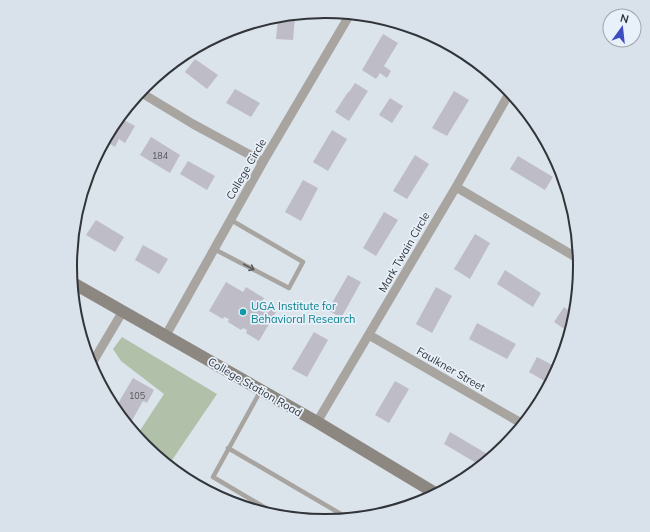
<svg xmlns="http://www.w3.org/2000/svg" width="650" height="532" font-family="Mulish,sans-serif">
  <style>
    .green { fill: #b0c0a9 }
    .building { fill: #bebdc7 }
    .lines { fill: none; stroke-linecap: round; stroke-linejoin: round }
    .lane { stroke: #a8a5a1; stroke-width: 4.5 }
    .street { stroke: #a8a5a1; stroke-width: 9 }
    .secondary { stroke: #8c8781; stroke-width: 12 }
    .oneway { stroke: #5b5c5d }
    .culture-dot { fill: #0f9aa8; stroke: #e8f0f9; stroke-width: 1.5 }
    .labels { text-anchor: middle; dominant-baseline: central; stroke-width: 3.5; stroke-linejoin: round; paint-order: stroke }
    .number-label { font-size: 9px; fill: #54565c }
    .street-label { font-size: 11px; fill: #313438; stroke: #e8f0f9 }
    .culture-label { font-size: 11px; fill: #0d838f; stroke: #e8f0f9; text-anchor: start }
    .rim { fill: none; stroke: #313438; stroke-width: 2 }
  </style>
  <rect width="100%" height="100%" fill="#dbe3eb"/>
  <!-- green -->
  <path class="green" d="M122 337 217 394 170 463 145 446 137 435 164 394 121 361 113 349Z"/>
  <!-- building -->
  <path class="building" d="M295 17 293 40 276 39 278 20Z
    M383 34 398 43 384 66 391 71 387 78 380 73 376 79 362 70Z
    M195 59 218 75 207 89 185 72Z
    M355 83 368 91 349 121 335 112 348 92H349Z
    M235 89 260 103 251 117 226 103Z
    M454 91 469 100 447 136 432 128Z
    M390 98 403 106 392 123 379 115Z
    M122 119 135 126 125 143 119 139 115 147 107 142Z
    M332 130 347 139 328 171 313 162Z
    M151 137 180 155 170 173 140 155Z
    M415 155 429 164 407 199 393 191Z
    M518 156 553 177 545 190 510 169Z
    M188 161 215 176 207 190 180 174Z
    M303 180 318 188 301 221 285 212Z
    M384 212 398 220 376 256 363 248Z
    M96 220 124 237 115 252 86 235Z
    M475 234 490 243 470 279 454 269Z
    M143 245 168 259 159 274 135 260Z
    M505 270 541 293 533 307 497 284Z
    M348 275 361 282 341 318 328 310Z
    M226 282 243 292 246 287 264 298 261 303 276 312 259 341 246 333 247 330 243 328 241 330 228 322 229 319 224 317 223 319 209 311Z
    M436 287 452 296 432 333 416 324Z
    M564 307 571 312 567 331 554 322Z
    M477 323 516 344 507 359 469 339Z
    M314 332 328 340 307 377 292 369Z
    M537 357 558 368 548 383 529 372Z
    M133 378 154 390 147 403 143 401 130 424 117 405Z
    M395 381 409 389 389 423 375 415Z
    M450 432 489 455 487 458 478 464 444 444Z"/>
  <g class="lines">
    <!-- lane -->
    <path class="lane" d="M214 249 289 288 303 262 231 220
      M261 390 213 477 269 510
      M228 448 346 517"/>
    <!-- street -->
    <path class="street" d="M140 92 193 124 263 162
      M456 187 579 259
      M166 335 263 162 349 16
      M369 335 521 423
      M91 365 123 311
      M317 422 456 187 510 92"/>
    <!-- secondary -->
    <path class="secondary" d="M73 283 317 422 435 493"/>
  </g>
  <!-- one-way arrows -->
  <defs><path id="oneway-shaft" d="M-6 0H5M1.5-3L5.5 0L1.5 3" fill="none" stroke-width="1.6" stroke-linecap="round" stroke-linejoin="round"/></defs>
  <use class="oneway" href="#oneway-shaft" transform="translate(249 267) rotate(28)"/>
  <!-- markers -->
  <circle class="culture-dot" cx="243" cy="312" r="4"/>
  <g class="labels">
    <!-- number labels -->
    <g class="number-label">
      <text x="160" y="155">184</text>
      <text x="137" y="395">105</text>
    </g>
    <!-- street labels -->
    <g class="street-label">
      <text transform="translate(246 169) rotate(-60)">College Circle</text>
      <text transform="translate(404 252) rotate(-60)">Mark Twain Circle</text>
      <text transform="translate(451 369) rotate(30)">Faulkner Street</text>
      <text transform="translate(255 387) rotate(30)">College Station Road</text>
    </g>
    <!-- culture labels -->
    <g class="culture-label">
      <text x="251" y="306">UGA Institute for<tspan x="251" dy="13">Behavioral Research</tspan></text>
    </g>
  </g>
  <!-- crop -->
  <path d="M0 0H650V532H0ZM77 266a248 248 0 1 1 496 0a248 248 0 1 1-496 0Z" fill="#d9e1ea" fill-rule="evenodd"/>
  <path class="rim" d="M77 266a248 248 0 1 1 496 0a248 248 0 1 1-496 0Z"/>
  <!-- north arrow -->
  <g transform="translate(622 28) rotate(15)"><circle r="19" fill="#e8f0f9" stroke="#9fa5ac"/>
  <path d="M0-3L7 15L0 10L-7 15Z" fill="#3d4dc0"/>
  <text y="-6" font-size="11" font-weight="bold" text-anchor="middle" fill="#313438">N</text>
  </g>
</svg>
